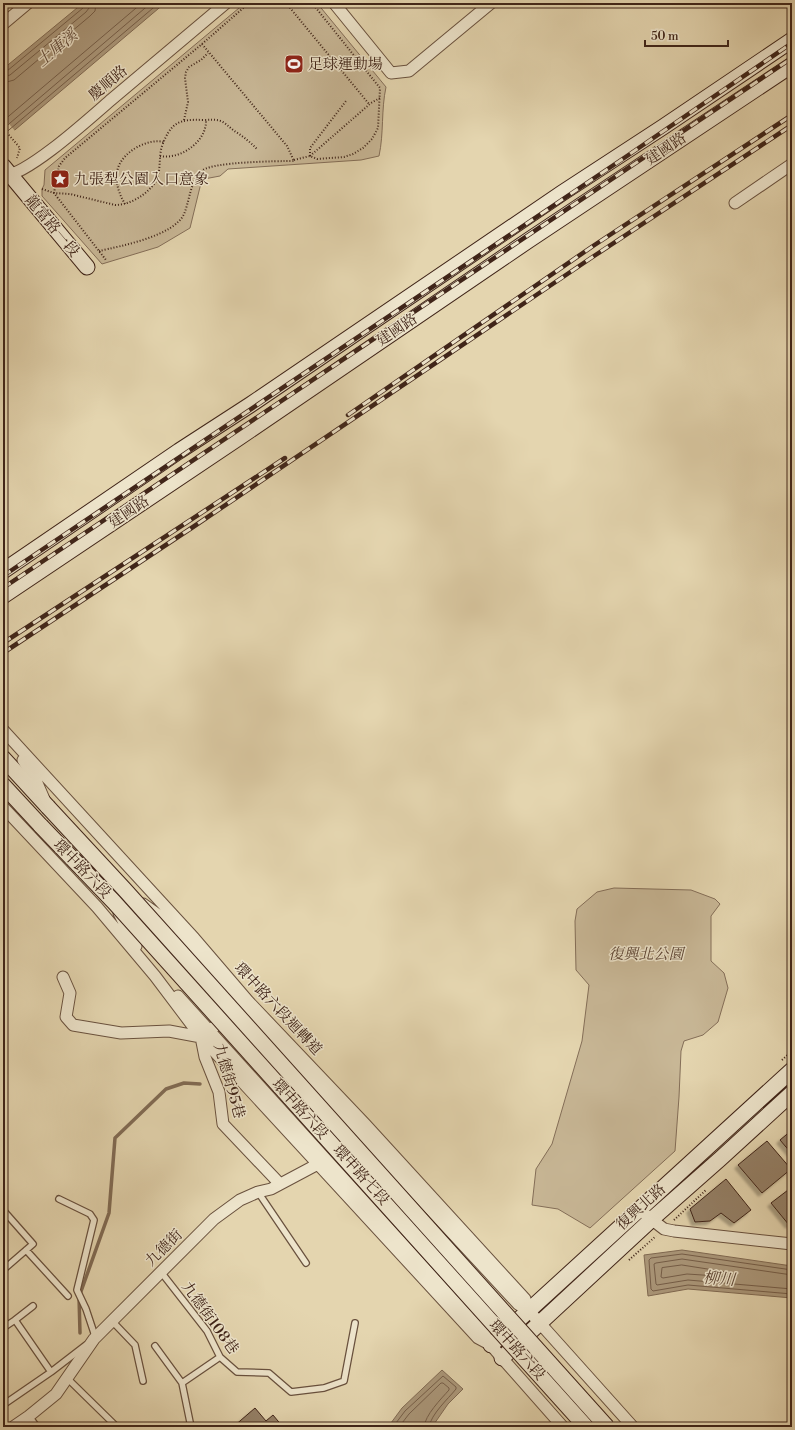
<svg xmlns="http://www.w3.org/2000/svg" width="795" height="1430" font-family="'Libre Bodoni','Noto Serif TC',serif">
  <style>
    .green { fill: #c8b796; stroke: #846e58 }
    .water { fill: #ac997c; stroke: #816b54 }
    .pier { fill: #e4d5af }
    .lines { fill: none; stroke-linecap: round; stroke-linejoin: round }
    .shore { stroke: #765f4a; stroke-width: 1 }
    .stream { stroke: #816b54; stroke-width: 3.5 }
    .building { fill: #958167; stroke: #402519; filter: url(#shadow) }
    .lane-casing { stroke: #69513e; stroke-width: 8 }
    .street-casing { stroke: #69513e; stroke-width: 13 }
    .secondary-casing { stroke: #402519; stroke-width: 17 }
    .path { stroke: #402519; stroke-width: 2; stroke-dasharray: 1 2; stroke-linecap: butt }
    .lane { stroke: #ede4cb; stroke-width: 5.5 }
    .street { stroke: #ede4cb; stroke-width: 11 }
    .secondary { stroke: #ede4cb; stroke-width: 15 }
    .rail-casing { stroke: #402519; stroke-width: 4.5 }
    .rail { stroke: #ede4cb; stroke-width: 3; stroke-dasharray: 9; stroke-linecap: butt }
    .secondary-bridge-casing { stroke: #402519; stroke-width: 17; stroke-linecap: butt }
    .secondary-bridge { stroke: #ede4cb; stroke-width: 15 }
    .labels { text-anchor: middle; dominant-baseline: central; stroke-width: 3; stroke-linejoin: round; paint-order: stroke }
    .poi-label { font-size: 15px; fill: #402519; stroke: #ede4cb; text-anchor: start }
    .street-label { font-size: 15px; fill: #402519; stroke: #ede4cb }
    .park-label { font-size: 15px; font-style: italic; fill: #5b4232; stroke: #ede4cb }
    .water-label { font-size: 16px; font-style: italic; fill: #604837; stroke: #ede4cb }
  </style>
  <defs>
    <filter id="shadow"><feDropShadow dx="-3.5" dy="3.5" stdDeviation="1" flood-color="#0004"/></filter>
  </defs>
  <rect width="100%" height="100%" fill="#e4d5af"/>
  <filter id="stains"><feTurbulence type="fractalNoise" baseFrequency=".005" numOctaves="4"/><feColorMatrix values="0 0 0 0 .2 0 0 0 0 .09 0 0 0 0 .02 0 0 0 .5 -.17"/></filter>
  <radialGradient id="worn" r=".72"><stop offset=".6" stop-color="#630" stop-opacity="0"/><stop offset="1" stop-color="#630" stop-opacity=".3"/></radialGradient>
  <!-- green -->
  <path class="green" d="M245 3H317L386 87C381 110 384 133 379 156L361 160 228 169 220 176 204 179 200 187 190 228 158 247 102 264 42 196V189L44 185 45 170Z
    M614 888 691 890 715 899 720 904 711 916V961L724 973 728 988 718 1022 703 1035 684 1041 681 1051 679 1097 675 1151 590 1228 558 1209 532 1205 536 1169 552 1144 582 1041 589 985 576 970 575 921 577 909 597 892Z"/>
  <!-- water -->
  <path class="water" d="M83 3H165L3 140V69Z
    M682 1250 792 1266V1298L688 1289 648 1296 644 1255Z
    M442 1370 463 1389 448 1404 432 1427H388L402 1408Z"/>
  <!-- pier -->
  <path class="pier" d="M3 117 16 132 3 142Z"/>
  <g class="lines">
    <!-- shore -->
    <path class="shore" d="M3 72 7 71 83 8 85 3
      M3 77 10 75 86 12 89 8 90 3
      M3 83 14 80 90 16 95 11 96 3
      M3 121 142 3
      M3 129 151 3
      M3 135 159 3
      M682 1265 733 1273 735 1276 733 1277 687 1274 663 1278 661 1277 662 1268Z
      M792 1270 682 1254 651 1258 649 1260 651 1289 653 1291 688 1285 792 1294
      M792 1275 682 1259 656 1263 654 1264 656 1284 657 1285 688 1280 792 1289
      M393 1427 405 1411 443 1376 456 1387V1389C448 1399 431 1414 429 1427
      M399 1427 409 1414 441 1383H443L449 1388V1390C441 1399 425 1415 424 1427"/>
    <!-- stream -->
    <path class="stream" d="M80 1333 79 1297 109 1213 115 1138 166 1089 184 1083 200 1084"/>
  </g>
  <!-- building -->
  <path class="building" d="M792 1130V1154L780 1140Z
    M767 1141 791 1169 762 1193 738 1165Z
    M726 1179 751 1210 734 1223 721 1213 710 1221 695 1222 690 1209Z
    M792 1187V1223L789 1225 771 1203Z
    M255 1408 266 1421 273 1415 283 1427H233Z"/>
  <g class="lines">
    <defs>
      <path id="lane" d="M258 1192 306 1263
        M59 1199 90 1214 94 1220 77 1290 86 1309 94 1333V1339
        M3 1210 33 1244 3 1270
        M26 1250 68 1296
        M161 1272 207 1331 220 1357 237 1372 269 1373 291 1392 324 1388 344 1381 355 1323
        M15 1320 33 1306
        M112 1321 135 1345 143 1381
        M3 1328 15 1320 51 1372
        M155 1346 182 1383 191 1427
        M67 1378 117 1427
        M182 1383 220 1357
        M3 1405 51 1372 86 1345
        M29 1416 37 1427"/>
      <path id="street" d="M334 3 391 73 409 71 491 3
        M3 24 28 3
        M4 176C29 174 91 117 112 99 150 67 188 35 226 3
        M735 203 792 164
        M3 730 194 938 248 1001 365 1124 525 1299 529 1311
        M23 760 37 783 44 799
        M3 807 97 907 155 976 201 1037 478 1338 491 1345
        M143 904 157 914 518 1304 529 1311 633 1427
        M119 913 136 946
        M63 977 70 993 66 1017 73 1025 121 1033 169 1031 201 1037 240 1007
        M178 996 485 1335 491 1345 502 1358 563 1427
        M201 1037 205 1057 219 1092 223 1124 280 1184
        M646 1215 664 1229 674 1231 792 1244
        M13 1427 29 1416 56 1394 94 1339 214 1219 240 1200 258 1192 271 1189 318 1164 322 1160"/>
      <path id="secondary" d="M3 166 87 267
        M3 571 179 451 250 405 562 193 663 127 792 40
        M3 596 237 439 529 240 792 65
        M3 758 48 807
        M3 785 41 826
        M491 1345 792 1070
        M502 1358 652 1219 720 1159 792 1093"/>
    </defs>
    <!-- lane casing -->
    <use href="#lane" class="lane-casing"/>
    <!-- street casing -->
    <use href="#street" class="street-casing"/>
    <!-- secondary casing -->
    <use href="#secondary" class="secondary-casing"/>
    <!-- path -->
    <path class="path" d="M286 3 369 104
      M202 44 249 3
      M184 120 188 102 185 78 186 72 189 67 201 60 208 53
      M3 128 20 148 17 158
      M160 156C181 160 207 141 206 120
      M310 156 371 103 380 98
      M310 156V148L346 101
      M294 160 310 156 317 159 344 157 353 154 363 148 372 139 378 128 380 88 312 3
      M42 189 54 193 106 260
      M125 204C119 194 114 180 118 168 123 152 147 138 164 142
      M99 251C121 246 174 236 184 214 190 200 190 180 203 170 214 162 277 161 294 161L287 146 202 44 65 158 59 166 54 193 70 194 115 205C129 205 145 196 154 184 162 174 158 158 162 146 171 122 179 119 203 120 210 120 215 119 221 121 227 124 231 129 236 132 244 137 251 143 257 149
      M782 1060 792 1051
      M674 1220 706 1190
      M629 1260 656 1236"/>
    <!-- lane -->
    <use href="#lane" class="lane"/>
    <!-- street -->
    <use href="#street" class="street"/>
    <!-- secondary -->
    <use href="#secondary" class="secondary"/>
    <defs>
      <path id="rail" d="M348 415 593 246 792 115
        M3 576 627 156 792 43
        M3 588 792 58
        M3 643 285 458
        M3 653 193 527 594 256 792 125"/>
    </defs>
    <!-- rail casing -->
    <use href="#rail" class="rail-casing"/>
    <!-- rail -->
    <use href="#rail" class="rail"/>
    <defs>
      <path id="secondary-bridge" d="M48 807 125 890 607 1427
        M41 826 114 902 586 1427"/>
    </defs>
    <!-- secondary-bridge casing -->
    <use href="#secondary-bridge" class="secondary-bridge-casing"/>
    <!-- secondary-bridge -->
    <use href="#secondary-bridge" class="secondary-bridge"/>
  </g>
  <!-- icons -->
  <defs>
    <symbol id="stadium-square" viewBox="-11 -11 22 22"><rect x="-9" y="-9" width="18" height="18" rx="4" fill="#8f2418" stroke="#ede4cb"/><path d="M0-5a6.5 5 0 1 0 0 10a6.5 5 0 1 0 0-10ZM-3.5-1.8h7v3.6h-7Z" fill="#fff"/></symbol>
    <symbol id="sight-square" viewBox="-11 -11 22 22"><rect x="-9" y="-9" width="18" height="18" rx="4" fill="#8f2418" stroke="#ede4cb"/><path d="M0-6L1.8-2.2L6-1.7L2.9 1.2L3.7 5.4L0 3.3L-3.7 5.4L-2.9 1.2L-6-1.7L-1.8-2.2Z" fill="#fff"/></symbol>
  </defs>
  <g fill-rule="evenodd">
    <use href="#stadium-square" x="283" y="53" width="22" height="22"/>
    <use href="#sight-square" x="49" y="168" width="22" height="22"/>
  </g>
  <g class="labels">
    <!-- poi labels -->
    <g class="poi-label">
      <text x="308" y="64">足球運動場</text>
      <text x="74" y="179">九張犁公園入口意象</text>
    </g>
    <!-- street labels -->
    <g class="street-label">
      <text transform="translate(108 83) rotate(-40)">慶順路</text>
      <text transform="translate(666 149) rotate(-34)">建國路</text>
      <text transform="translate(52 226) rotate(50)">龍富路一段</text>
      <text transform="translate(397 330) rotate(-34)">建國路</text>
      <text transform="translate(129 512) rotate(-34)">建國路</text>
      <text transform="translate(82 869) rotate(46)">環中路六段</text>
      <text transform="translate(278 1009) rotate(47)">環中路六段迴轉道</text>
      <text transform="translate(229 1081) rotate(74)">九德街95巷</text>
      <text transform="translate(300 1109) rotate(48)">環中路六段</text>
      <text transform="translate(361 1175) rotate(48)">環中路七段</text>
      <text transform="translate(641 1207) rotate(-42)">復興北路</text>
      <text transform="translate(164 1248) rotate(-45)">九德街</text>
      <text transform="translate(210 1318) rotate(54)">九德街108巷</text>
      <text transform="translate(517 1350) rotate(48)">環中路六段</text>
    </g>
    <!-- park labels -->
    <g class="park-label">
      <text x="646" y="954">復興北公園</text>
    </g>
    <!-- water labels -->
    <g class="water-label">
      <text transform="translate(57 48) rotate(-40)">土庫溪</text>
      <text transform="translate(719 1279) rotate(4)">柳川</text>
    </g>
  </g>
  <!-- margin -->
  <rect width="795" height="1430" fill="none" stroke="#e4d5af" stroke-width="16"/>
  <rect x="4" y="4" width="787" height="1422" fill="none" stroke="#402519" stroke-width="2"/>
  <rect x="8" y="8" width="779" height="1414" fill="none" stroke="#402519"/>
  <!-- scale -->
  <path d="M645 40v6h83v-6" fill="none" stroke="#402519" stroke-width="2"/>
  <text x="651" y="40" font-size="12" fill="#402519" stroke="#ede4cb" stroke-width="3" paint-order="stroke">50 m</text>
  <rect width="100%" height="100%" filter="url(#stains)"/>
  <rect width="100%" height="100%" fill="url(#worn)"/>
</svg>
